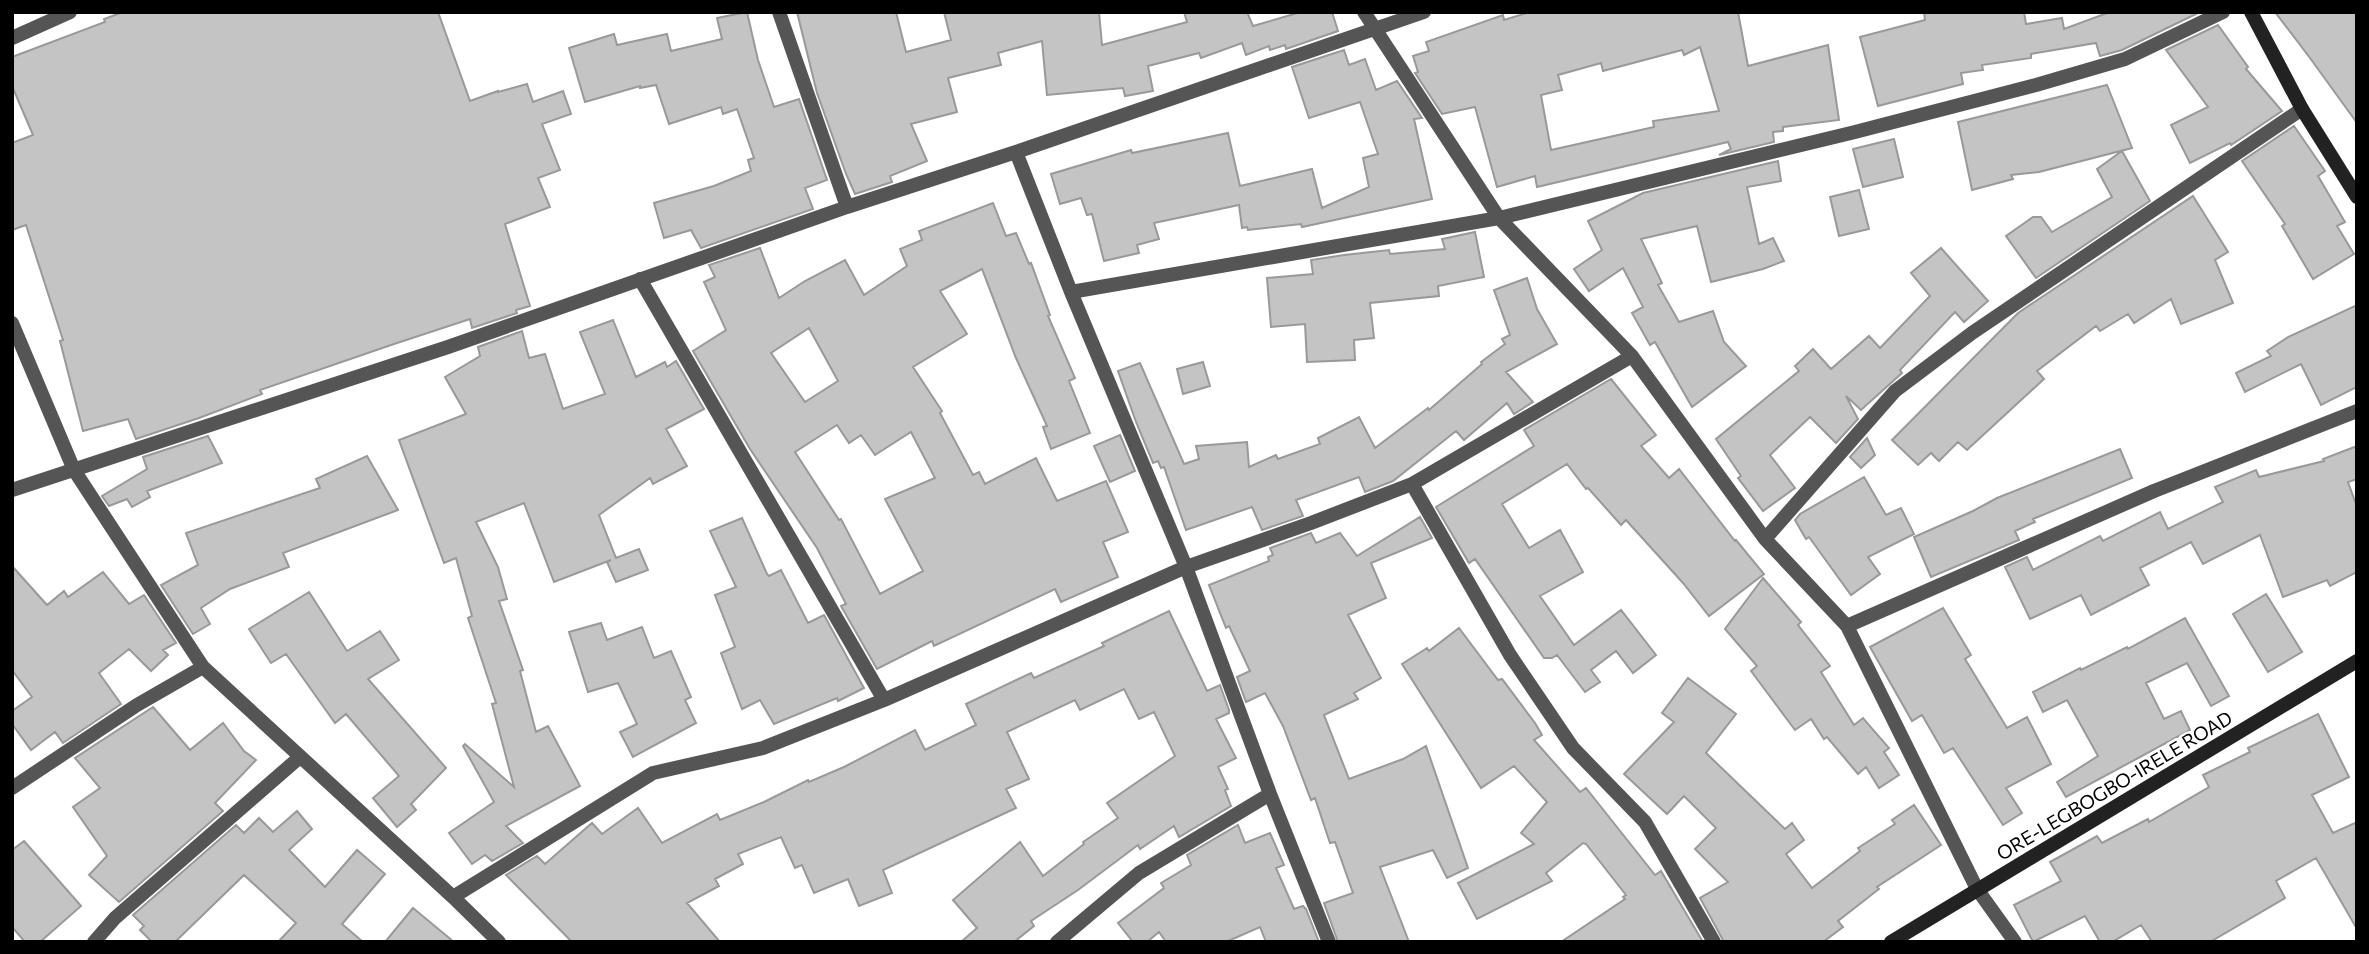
<svg xmlns="http://www.w3.org/2000/svg" width="2369" height="954" font-family="Commissioner,sans-serif">
  <style>
    .building { fill: #c4c4c4; stroke: #999; stroke-width: 2; fill-rule: evenodd }
    .lines { fill: none; stroke-linecap: round; stroke-linejoin: round }
    .street { stroke: #555; stroke-width: 14 }
    .secondary { stroke: #222; stroke-width: 14 }
    .labels { text-anchor: middle; dominant-baseline: central; stroke-width: 5; stroke-linejoin: round; paint-order: stroke }
    .street-label { font-size: 19px; fill: #000; stroke: #fff }
  </style>
  <rect width="100%" height="100%" fill="#fff"/>
  <!-- building -->
  <path class="building" d="M123 12H438L470 101 498 91V92L527 84 533 102 563 91 571 114 542 124 560 170 538 178 550 207 505 224 530 306 516 310 517 313 472 328 470 319 394 344 260 390 262 394 199 418 136 439 128 419 83 431 60 341 63 340 26 225 12 230V143L33 135 12 86V57L105 22 104 19Z
    M747 12 758 60 774 107 799 99 827 180 805 188 813 209 701 248 691 230 664 238 654 203 714 186 751 171 748 160 754 158 737 109 723 114 721 107 669 124 656 85 640 88V86L585 102 569 48 614 34 617 45 667 34 671 51 722 39 717 18Z
    M797 12H896L906 52 951 40 944 12H1099L1102 45 1187 22 1184 12H1247L1253 26 1301 12H1332L1338 31 1286 49 1285 45 1270 50 1269 46 1246 55 1242 43 1201 58 1199 53 1148 66 1153 91 1125 96 1123 88 1047 95 1042 41 998 53 1001 65 948 78 957 112 911 124 927 161 890 176 892 182 855 194 846 174 817 93Z
    M1530 12H1738L1748 66 1828 45 1839 120 1783 127V131L1773 132 1774 142 1719 155 1731 149 1728 142 1537 187 1535 176 1497 187 1475 107 1442 114 1415 73 1418 72 1413 56 1429 51 1426 42 1503 15 1504 20ZM1700 47 1719 111 1653 121 1654 127 1551 150 1541 95 1562 90 1558 75 1601 63 1603 71 1682 50 1684 55Z
    M1924 12H2024L2026 24 2062 18 2064 29 2110 12H2200L2122 50 2100 56 2096 43 2031 54V58L1982 65 1983 70 1961 73 1963 84 1878 106 1860 37 1925 20Z
    M2275 12H2357V123L2310 58Z
    M2218 25 2248 67 2246 69 2282 111 2231 145 2230 143 2190 163 2171 125 2208 107 2166 50Z
    M1344 50 1349 65 1365 59 1376 90 1397 81 1422 118 1414 119 1432 199 1302 227 1301 224 1248 230 1247 227 1242 228 1239 205 1154 223 1159 239 1137 245 1139 253 1104 261 1092 214 1087 215 1081 198 1060 204 1051 174 1131 150 1132 153 1228 133 1240 186 1312 169 1322 208 1369 187 1363 158 1378 154 1360 102 1309 118 1292 67Z
    M2107 85 2132 148 2039 172 2011 175 2013 179 1972 190 1958 122Z
    M2294 126 2325 171 2318 176 2345 222 2337 226 2354 254 2313 279 2282 226 2285 224 2242 161Z
    M1894 139 1903 177 1863 187 1853 149Z
    M2122 151 2150 201 2036 278 2006 236 2033 217H2041L2052 232 2112 197 2097 169Z
    M1778 161 1781 181 1747 187 1759 244 1773 238 1784 261 1763 269 1711 282 1697 226 1641 239 1662 283 1658 285 1679 322 1713 311 1724 342 1746 366 1692 407 1655 342 1650 345 1632 313 1643 307 1623 268 1589 291 1574 269 1602 250 1588 221 1643 193Z
    M1859 190 1869 229 1839 236 1830 197Z
    M2193 196 2228 252 2215 260 2233 303 2181 324 2171 299 2134 323 2128 314 2100 331 2096 326 2037 371 2044 379 1967 450 1958 442 1939 461 1931 453 1918 465 1892 440 2018 313Z
    M993 203 1006 236 1016 233 1029 264 1031 263 1050 315 1048 316 1075 378 1069 381 1090 433 1051 449 1043 427 1047 426 1016 358 982 269 940 291 967 334 913 367 942 411 940 413 973 475 979 472 985 484 1036 458 1057 501 1106 481 1128 532 1103 542 1118 577 1061 602 1055 589 934 646 932 641 877 669 841 606 846 604 817 548 750 449 693 351 726 330 704 282 715 277 709 265 760 248 779 298 805 281 845 260 864 295 907 266 900 249 922 240 919 231ZM809 328 838 381 805 402 771 353ZM837 425 849 443 861 435 875 455 911 432 935 478 885 499 923 571 880 594 841 519 839 520 795 452Z
    M1475 232 1484 277 1438 286 1439 296 1370 303 1374 338 1354 340 1355 360 1307 362 1305 324 1271 327 1267 278 1313 274 1311 260 1344 255 1389 250 1390 254 1445 249 1442 239Z
    M1941 248 1988 301 1964 322 1955 312 1900 370 1902 373 1861 410 1846 396 1858 419 1836 443 1810 417 1770 455 1795 488 1763 511 1738 478 1741 476 1716 439 1799 371 1795 366 1813 349 1831 369 1869 336 1880 348 1930 296 1911 273Z
    M1527 278 1537 309 1557 344 1506 372 1533 402 1514 414 1507 403 1464 440 1456 431 1393 481 1365 492 1359 477 1296 500 1303 516 1262 530 1252 507 1186 530 1164 467 1161 468 1158 461 1153 463 1136 422 1118 371 1140 363 1184 464 1199 459 1196 446 1247 442 1249 467 1276 455 1278 459 1320 444 1318 438 1359 417 1375 448 1428 408 1429 410 1482 364 1481 362 1505 344 1502 339 1510 335 1494 290Z
    M2357 305V387L2321 405 2301 364 2245 392 2236 373 2271 356 2267 351 2288 337Z
    M613 320 636 377 665 362 667 367 676 361 704 409 666 429 687 466 653 484 650 478 599 515 616 558 639 549 648 570 616 582 607 562 611 560 554 582 524 503 476 522 498 567 507 599 499 601 523 670 520 671 536 732 548 726 580 786 506 826 523 843 492 861 485 855 472 864 449 833 494 802 463 746 465 744 514 787 492 704 496 703 468 618 472 616 456 558 444 563 399 440 466 414 445 377 480 356 478 347 522 331 529 358 545 354 563 409 605 394 580 332Z
    M1203 362 1210 386 1183 394 1177 369Z
    M1611 379 1656 435 1641 446 1669 478 1679 469 1735 541 1736 540 1764 574 1709 616 1683 583 1626 520 1621 525 1588 488 1586 489 1567 464 1502 504 1529 548 1560 530 1583 572 1540 596 1574 645 1621 610 1656 655 1633 673 1616 651 1591 670 1600 682 1585 692 1557 655 1552 658H1544L1475 559 1469 563 1436 507 1534 446 1524 430Z
    M1120 435 1135 471 1110 482 1094 446Z
    M208 436 222 463 147 491 150 497 132 507 127 499 109 506 102 496 147 469 143 457Z
    M1867 438 1875 455 1861 468 1850 457Z
    M2357 446V479L2348 482 2357 507V572L2330 586 2327 580 2283 597 2260 535 2203 564 2191 542 2140 568 2149 585 2091 615 2081 595 2030 619 2005 567 2027 557 2033 570 2100 536 2103 541 2160 512 2168 529 2223 502 2215 487 2256 470 2259 477 2324 461 2323 459Z
    M2120 449 2132 478 2033 519 2035 522 2015 531 2019 540 1931 577 1914 537 1973 511 1997 498Z
    M367 456 398 510 283 553 289 567 230 589 201 608 210 624 193 634 161 585 198 565 186 533 320 488 316 479Z
    M1864 477 1886 515 1901 508 1914 534 1868 557 1880 574 1851 595 1809 537 1806 539 1795 520 1800 514Z
    M1420 517 1432 538 1371 563 1386 598 1348 615 1381 678 1354 693 1358 699 1324 715 1349 779 1403 759 1426 746 1468 868 1447 878 1433 850 1380 867 1409 942H1338L1324 903 1353 893 1335 842 1330 843 1315 798 1311 800 1283 726 1265 693 1246 702 1237 677 1250 671 1229 626 1226 628 1209 585 1269 561 1268 557 1273 555 1270 548 1311 533 1316 543 1340 533 1357 556Z
    M742 518 767 574 769 576 781 570 808 623 824 615 864 688 838 701 837 698 774 724 760 700 742 709 721 653 735 647 715 595 736 587 710 531Z
    M12 566 47 605 64 591 68 597 103 572 129 604 144 595 176 643 163 650 168 655 151 671 129 649 99 673 121 704 63 743 55 732 31 750 12 724V711L32 697 12 670Z
    M1763 578 1801 622 1798 625 1830 666 1821 672 1854 725 1863 718 1889 748 1884 752 1899 775 1879 788 1866 767 1858 774 1827 737 1824 739 1811 719 1795 730 1751 671 1757 666 1725 629Z
    M309 592 347 651 380 631 399 660 368 679 446 768 411 804 416 810 397 827 373 798 399 776 346 714 335 723 286 654 271 663 249 629Z
    M2266 594 2302 652 2268 672 2233 614Z
    M1943 608 1971 655 1965 659 2007 728 2027 717 2051 764 2006 788 2022 813 2003 825 1953 748 1944 753 1922 715 1912 721 1870 647Z
    M1169 611 1207 691 1220 685 1229 710V713L1216 719 1236 758 1218 767 1228 789 1225 790 1231 806 1179 837 1174 826 1140 849 1138 845 1078 890 1031 921 1034 926 1014 942H961L977 928 953 900 1020 842 1043 876 1084 844 1083 842 1118 818 1107 803 1175 756 1154 712 1139 719 1124 689 1080 710 1075 700 1007 732 1029 779 1006 789 1016 808 883 870 892 893 859 906 848 879 814 893 802 865 795 868 781 837 738 854 743 864 715 879 719 886 687 903 720 942H572L506 875 537 856 545 864 592 823 602 834 638 808 662 843 717 814 720 820 764 802 808 780 809 782 844 767 915 730 925 750 976 725 966 704 1031 673 1034 678 1104 646 1102 643Z
    M2185 618 2229 696 2211 706 2187 663 2146 683 2164 719 2181 711 2190 730 2066 797 2057 782 2098 756 2067 700 2043 712 2033 692 2080 668 2081 670 2127 647 2128 649Z
    M601 623 607 640 642 627 654 658 671 651 691 697 685 700 696 723 633 757 620 732 637 724 618 683 588 692 569 632Z
    M1459 628 1498 680 1502 679 1535 723 1542 735 1534 740 1580 792 1586 788 1655 875 1661 871 1703 942H1561L1625 899 1623 897 1626 895 1586 844 1583 843 1546 873 1552 881 1477 919 1458 883 1534 844 1521 833 1547 802 1514 766 1481 788 1402 664 1427 648 1429 651Z
    M1688 678 1736 714 1706 753 1785 829 1792 823 1804 840 1786 854 1812 888 1860 851 1858 848 1895 824 1892 820 1914 805 1941 845 1877 887 1879 889 1838 921 1843 927 1823 942H1724L1700 898 1728 882 1695 849 1716 828 1684 796 1667 814 1624 774 1674 722 1662 713Z
    M153 707 190 750 223 723 244 751 256 760 215 803 223 811 119 902 89 875 107 856 73 807 100 788 75 758Z
    M2318 714 2349 777 2312 795 2333 833 2357 822V929L2316 858 2276 881 2285 898 2210 942H2152L2141 925 2112 942H2100L2085 916 2033 942 2014 905 2061 881 2050 862 2097 836 2102 843 2148 819 2149 822 2209 787 2203 775 2250 752 2248 748Z
    M297 811 312 829 289 850 325 887 357 850 385 874 342 924 363 942H278L296 923 244 875 175 942H152L140 930 144 926 133 915 236 825 244 833 259 818 273 832Z
    M1238 825 1245 843 1270 833 1284 865 1276 868 1294 909 1303 906 1306 909 1319 942H1266L1260 927 1226 942H1166L1159 932 1147 942H1133L1118 923 1164 888 1161 883 1191 865 1187 855Z
    M24 841 81 906 40 942H25L12 927V850Z
    M413 908 454 942H385Z"/>
  <g class="lines">
    <!-- street -->
    <path class="street" d="M779 12 847 207
      M1364 12 1499 218 1632 356 1765 539 1847 626 1977 889 2015 942
      M12 38 70 12
      M1016 152 1071 292 1186 567 1270 794 1329 942
      M640 279 884 700
      M1071 292 1499 218 1855 132 2036 85 2125 59 2223 12
      M12 323 74 470 203 667 453 897 499 942
      M1412 484 1510 655 1573 748 1645 822 1714 942
      M12 490 448 347 847 207 1016 152 1424 12
      M1765 539 1895 391 1972 333 2302 109
      M1847 626 2154 491 2357 411
      M12 788 137 705 203 667
      M453 897 653 773 763 748 884 700 1186 567 1311 523 1412 484 1632 356
      M94 942 115 918 300 757
      M1057 942 1139 873 1270 794"/>
    <!-- secondary -->
    <path class="secondary" d="M2251 12 2302 109 2357 197
      M1891 942 2357 661"/>
  </g>
  <g class="labels">
    <!-- street labels -->
    <g class="street-label">
      <text transform="translate(2114 785) rotate(-31)">ORE-LEGBOGBO-IRELE ROAD</text>
    </g>
  </g>
  <!-- border -->
  <rect width="2369" height="954" fill="none" stroke="#000000" stroke-width="28"/>
</svg>
